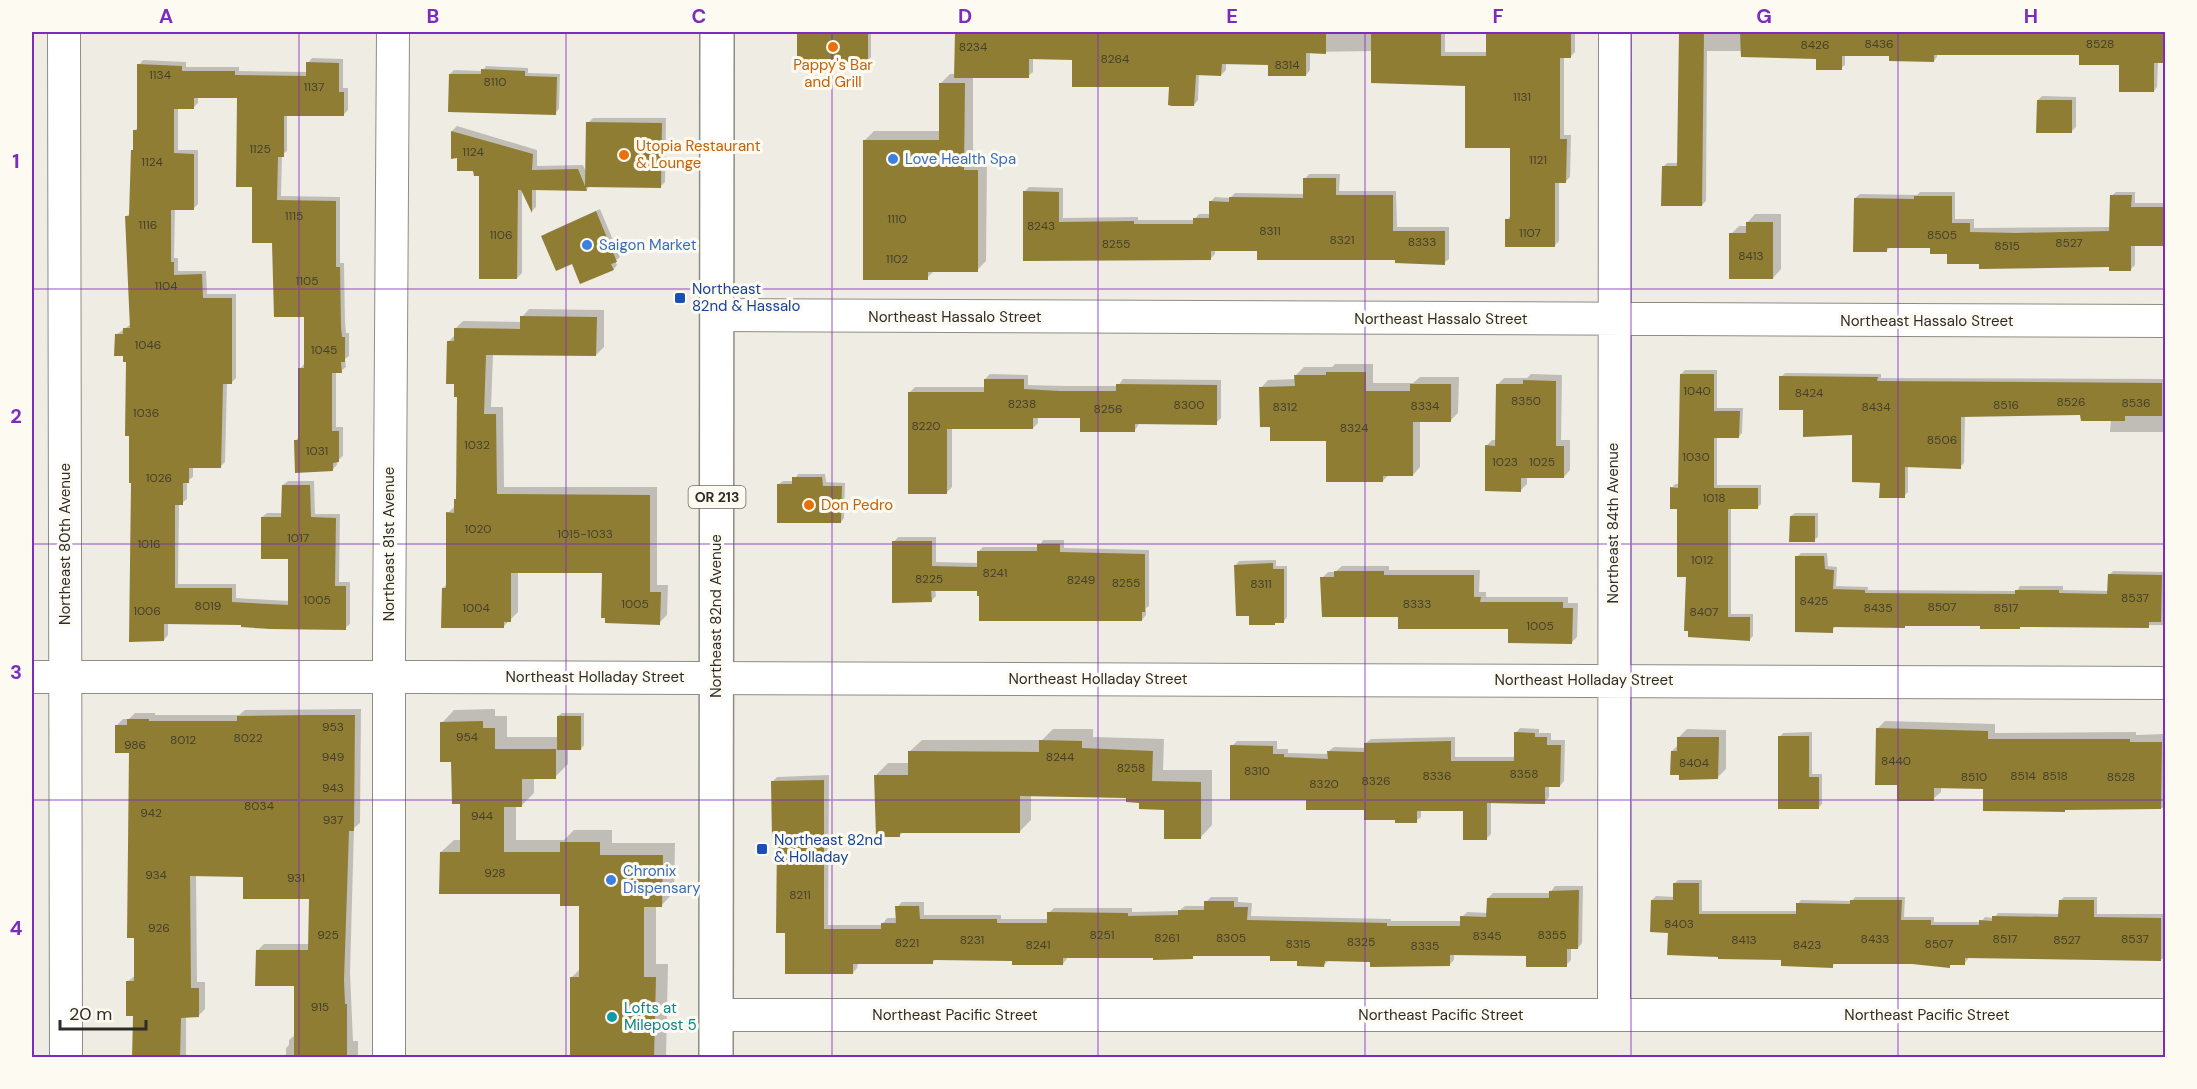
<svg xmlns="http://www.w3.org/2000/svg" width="2197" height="1089" font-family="'DM Sans',sans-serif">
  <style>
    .shadow { fill: #0003 }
    .building { fill: #8f7d34 }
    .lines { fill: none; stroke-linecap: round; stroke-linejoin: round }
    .street-casing { stroke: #8e8c83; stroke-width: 34 }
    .primary-casing { stroke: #8e8c83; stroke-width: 36 }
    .street { stroke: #fff; stroke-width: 32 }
    .primary { stroke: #fff; stroke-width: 33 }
    .grid { fill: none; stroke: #7b2cbf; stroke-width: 1.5; stroke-opacity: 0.55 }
    .food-dot { fill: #e8710a; stroke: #fcfaf1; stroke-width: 2 }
    .shop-dot { fill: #3f7fe0; stroke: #fcfaf1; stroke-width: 2 }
    .transit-dot { fill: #1a4fb4; stroke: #fcfaf1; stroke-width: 2 }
    .culture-dot { fill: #0f9aa8; stroke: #fcfaf1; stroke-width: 2 }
    .labels { text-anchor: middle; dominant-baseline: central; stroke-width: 6; stroke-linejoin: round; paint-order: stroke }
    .number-label { font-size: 12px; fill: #46402b }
    .shield { fill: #fcfaf1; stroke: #6b6a64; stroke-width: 1.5 }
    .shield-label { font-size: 14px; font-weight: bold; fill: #2d2c28 }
    .food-label { font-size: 15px; fill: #c56008; stroke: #fcfaf1; text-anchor: start }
    .shop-label { font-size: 15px; fill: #366cbe; stroke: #fcfaf1; text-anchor: start }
    .transit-label { font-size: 15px; fill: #164399; stroke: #fcfaf1; text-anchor: start }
    .street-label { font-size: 15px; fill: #2d2c28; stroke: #fcfaf1 }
    .culture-label { font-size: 15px; fill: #0d838f; stroke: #fcfaf1; text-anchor: start }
    .neatline { fill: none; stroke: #7b2cbf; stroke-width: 2 }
    .grid-label { font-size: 20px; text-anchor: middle; font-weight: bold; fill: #7b2cbf }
  </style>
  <rect width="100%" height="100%" fill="#efede3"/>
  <!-- shadow -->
  <path class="shadow" d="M799 32H871V57L867 61H799Z
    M956 32H1445V52H1487V32H1575V52L1570 57H1564V135H1571L1570 177 1566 181H1559V241L1554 246 1507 220 1511 215V147L1467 84 1373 51 1310 52V70L1306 75 1269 63H1226V70L1221 75 1199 74 1198 100 1194 105 1170 86 1074 59 1033 58V72L1028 76H973V161H987L986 261 977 270H935L927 278 865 140 874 131H940V84L950 74H956Z
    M1680 32H2166V62H2158L2157 87 2154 91 2121 64 2081 53 1937 54V57L1934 61 1891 55H1845V65L1841 68 1817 58 1742 51H1707L1706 201 1702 205 1663 167 1667 163H1678Z
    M312 58 343 59V88H348V110L343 115H287V151L282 155 281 196 340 197V263H344L345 322 346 333H349V356L345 359 346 367 341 371H336V427H343V456L337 461V465L332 470 296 440 299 437 300 369 304 364 306 315 274 241 254 186 239 96H198V103L194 107H178V150H198V204L194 208H175L174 258H178V271H206L207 294H236V378L232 382H227L225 462 221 466H193V477L187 481V499L182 503H179L178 584H236V598L289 601V558L262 517 267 513H283V485L288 481H314L315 514H340L339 582H350V624L345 628 242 623 168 622V635L164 640 133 482 128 360 116 335 131 324 127 216 131 212 135 130 139 127V65L143 60 186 62V67H239V71L307 72 308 63Z
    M486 66 528 68V73L560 74 559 109 555 113 450 74 454 70 483 71Z
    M2042 96 2076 97V127L2072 131 2038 100Z
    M593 118H666L665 182 660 187 590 186 587 189 536 188V207L532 211 522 187V273L517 278 480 175 458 156 452 157V131L457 126 537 150V166L583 165 587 174 588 123Z
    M1309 174H1340L1339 191H1396L1397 227H1449V259L1444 263 1259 250H1215V254L1211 258 1024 259V192L1029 187 1063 188V218L1138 217V220H1194L1199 214H1210V202L1215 197 1230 198 1235 193 1304 194 1305 179Z
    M1920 192H1955V219H1974V228L2111 227V196L2116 192H2135V203H2166V245L2135 244V265L2131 269 2111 266 1980 262 1932 246H1891L1886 251 1855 198 1860 194 1917 195Z
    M600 209 620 257 615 261 617 265 614 269 581 282 573 262 543 237 547 233Z
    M1755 214H1781V269L1773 278 1731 234 1739 226H1747V223Z
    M529 309 604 310V347L596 355 493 354 491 407H503L504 487H657V585H668L667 615 659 623 604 572H518V612L503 627 443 588 447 584 448 513 456 505 458 498 459 396 448 342 455 335V329L463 321 522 322V317Z
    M1335 364H1373V383H1413L1420 377H1459L1458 413 1450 421 1420 420V467L1413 475 1389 474 1383 481 1327 440 1271 426 1261 388 1268 380 1296 379V375L1304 367H1332Z
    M1685 370H1717V408H1743L1742 433 1739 436H1717V485H1761V504L1757 508H1731V614H1753V636L1749 640 1688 576 1678 507 1672 488 1675 484H1679L1681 374Z
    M1785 373 1881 374V378L2166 379V432H2110L2111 419 2082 413 1965 415 1964 463 1960 467 1908 466V492L1904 496 1881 481 1853 433 1805 409 1781 377Z
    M990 374 1028 375V385L1066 386H1118L1123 379 1221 380V418L1216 423 1140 422 1135 430 1082 416H1038V423L1033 428 952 427V487L947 492 909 393 915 387H985V379Z
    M1531 374 1562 375 1561 440H1570V470L1564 477 1527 476V484L1521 490 1486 446 1492 440H1497V385L1504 378H1527Z
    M798 474H825L826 482 845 483 844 518 841 522 779 484 783 481H794Z
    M1795 513H1818V537L1814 540 1791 516Z
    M898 537H936V562L978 563 979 551 983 547H1039L1043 540H1064V548L1149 550V606L1146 608V615L1142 620 981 595 978 590 935 589 936 596 931 601 894 542Z
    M1801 553H1827L1828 566 1837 567 1836 586 1868 587V590L2017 591 2020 586H2063V590L2109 591V575L2113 571 2166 572V625L1982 627V624L1836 625 1832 631 1797 557Z
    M1276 560V566H1287V617L1284 621 1250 615 1236 565 1239 561Z
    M1342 566H1389V570H1480L1479 592H1486V597H1568V603H1578L1577 637 1572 642 1509 628 1400 615 1322 578 1328 572H1335Z
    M361 709 360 823 354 828 350 973 353 1041H358V1058H286V1048L289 1045V1040L296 1034V985L257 951 264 944H309L311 898 244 876 196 875 197 982H205V1009L199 1015 186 1016V1058H134V1015L128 981 136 975 130 751 116 726 123 719H129L135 713H155V715H239L245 710Z
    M495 709V716H507V737H558V716L562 713H584V745L581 749H568V764L555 777H534V793L521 806H516V840H564L574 830H612V843H675L674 892 662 905H656V964H668L666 1058H571V978L580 969V905L561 893 441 852 454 840H461V802L442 723 454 710Z
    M1885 721 1995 724V733L2136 732V735L2166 734V808H2067L2064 811 1985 787H1941V792L1933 799 1899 783 1878 728Z
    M1520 728 1539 729V733H1551V740H1565L1564 781 1560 786 1549 785V797L1545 802H1491V834L1486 839 1465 809H1421V817L1416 821 1397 819 1366 809 1307 799 1232 746 1237 741H1277V749H1288V753L1329 754V751L1334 747 1366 748V743L1371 739 1455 737V757H1515L1516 733Z
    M1053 729H1093V737L1164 739 1163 770H1212V825L1200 838 1165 809 1128 796 1031 794V820L1019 832H903L900 835 876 775 888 763H909V752L922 740H1042Z
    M1687 729 1726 730V769L1718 777 1672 751 1678 745V738Z
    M1812 732V774H1822V804L1818 808 1780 737 1783 733Z
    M829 775 828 925H882L887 918H897V907L902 902H924V915H1001V919H1049V913L1054 908H1132V912L1179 911 1185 906H1206V902L1211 897H1238V902L1252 903 1251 916 1391 919V921H1462V917L1467 912 1488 913V898L1493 893H1550L1555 886H1583L1582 943 1578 948H1571V960L1566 965 1528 955 1454 954V960L1449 965 1329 960 1324 965 1272 954H1195L1192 957H1068L1063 964 1013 960 936 959 932 963H858L857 968 853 973 787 932 772 782 777 777Z
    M1678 880H1702V911H1798V904L1801 900 1852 901 1855 897H1905L1904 917H1934V922H1981L1985 917 1994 918 1998 913 2059 914 2060 901 2064 897H2097V914H2164L2166 959 1969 957 1965 963H1952L1949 966 1912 963 1836 962 1832 966 1783 959 1669 931 1652 900 1656 896 1674 897V884Z"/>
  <!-- building -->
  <path class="building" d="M797 32H868V62H797Z
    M955 32H1326V54L1306 53V76H1268V65L1222 64 1221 76 1196 75 1194 106H1172L1168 105 1169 87H1072V60L1029 59V78H954Z
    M1371 32H1441V56H1486V32H1571V58H1560V139H1567L1566 183H1555V247H1505V219H1510V148H1465V86L1371 83Z
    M1679 32H1704L1702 206H1661L1662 166H1677Z
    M1740 32H2166V63H2154V92H2119V65H2079V55H1934V62L1889 61V56H1842V70H1816V59L1741 57Z
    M306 62 339 63V92H344V116H284V157H278L277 200 336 201V267H340L341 327 342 337H345V362H341L342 373H332V431H339V462L333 463V471L295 473 294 440H298V368H304V317H274L272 243H252V187H236L237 98H194V109H174V153L194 154V210H171V262H174V275L202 274 203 298H232V384H223L221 468H189V483H183V505H175V588H232V602L288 605V559H261V517H281L282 485H310L311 517 336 518 335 586H346V630L270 629 241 627V625L164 624V641L129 642 131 483H129V436H125L126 362H123V356H114L115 334H123V328H130L125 216H129L131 150H133V130H137V64L182 66V71H235V75L306 76Z
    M481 69 525 71V76L557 77 556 115 448 112 449 74H481Z
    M939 83H965L964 170H978V272H928V280H863V140H939Z
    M2037 100H2072V133H2036Z
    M586 122 662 123 661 188 586 187 587 191 532 190V213L521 190H518L517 279H479V176H474L473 171H457V158L451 159V131L533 154 532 170 578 169 585 186Z
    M1303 178H1336V195H1393V231H1445V265L1395 263V260H1257V251H1211V260L1023 261V191L1059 192V222L1134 221V224H1193V218H1209V201L1229 202V197L1303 198Z
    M2110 195H2132L2131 207H2166V246H2131V271H2109V267L1979 269V264H1947V254H1930V248H1887V252H1853L1854 198 1914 199V196H1952V223H1970V232L2016 233 2109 231Z
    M596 211 617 262 611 264 614 270 580 284 572 264 556 271 541 236Z
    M1746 222H1773V279H1729V233H1746Z
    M520 316 597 317 596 356 486 355 484 414H496L497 494 650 495V592H661L660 625 605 623V618H601L602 573H511V622H504V628H441L442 588H446V512L454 513V499H456L457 397H454V384H446L447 341H454V328L520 329Z
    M1326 372H1366V391H1410V384H1451V422H1413V476H1383V482H1326V441H1270V427H1260L1259 387 1295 386 1294 375H1326Z
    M1680 374H1714V411H1740L1739 438H1714V488H1758V509H1728V617H1750V641L1688 637V631H1684L1686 577H1677V509H1670V487L1678 488Z
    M1779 376 1878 377 1877 381 2162 383V416H2125V421H2081L2080 415 1961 417V469L1905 467V498H1879L1880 483 1852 482V435L1803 437V410H1779Z
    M984 379H1024V389L1060 391H1116V384L1217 385V425L1135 424V432H1080V418H1033V429H947V494H908V392H984Z
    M1523 380 1556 381V446H1564V478H1521V492L1485 491V445L1495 446 1496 384H1523Z
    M792 477H822L823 486H842L841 523H777V484H792Z
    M1790 516H1815V542H1789Z
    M892 541H932V566L977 567V551H1037V544H1060V552L1145 554V612H1142V621H979V596H977V591H931L932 602 892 603Z
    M1795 556H1824L1825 569 1834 570 1833 589 1865 590V593L2015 594V590H2059V593L2107 594 2108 574 2162 575 2161 622H2149V628L2020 627V629H1980V626H1905V628L1833 627V633L1795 632Z
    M1273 563V569H1284V623H1275V625H1249V616H1236L1234 565Z
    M1334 571H1384V575H1474V597H1481L1480 602H1563V608H1573L1572 644 1508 643V629H1398V617H1322L1320 577H1334Z
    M310 715H355L354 831H349L344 980 345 1004H347V1058H294V986H255L256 950H308L309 899H243V877L190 876 191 988H199V1017L181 1018 180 1058H132L133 1016H126V981H134V938H127L129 753H115V725H127V719H149V721H237V716Z
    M557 716H581V750H557Z
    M483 721V728H495V749H556V779H522V807H504V852H560V842H600V855H663L662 907H644V977H656L654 1058H570V977H579V906H560V894H439L440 852H460V804H452L451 762H440V722Z
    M1876 728 1988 731V739H2130V742H2162L2161 809 2065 810V812L1983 811V789L1934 788V801H1897V785H1875Z
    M1514 732 1535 733V737H1547V745H1561L1560 787H1545V804L1487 803V840H1463V811H1417V823H1395V820H1364V810H1306V800H1230V745L1273 746V754H1284V757L1328 759 1327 751 1364 752V743L1451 741V761H1514Z
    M1778 736H1809V777H1819V809H1778Z
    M1677 737H1719L1718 779 1679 780V775H1670L1671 751H1677Z
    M1039 740 1082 741V748L1153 751 1152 781 1201 782V839H1164V810L1139 809V803L1126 802V798L1020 796V833H900V837H876L874 775H908V751L1039 752Z
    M824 780V929H881V923H896L895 906H919L920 919H997V923H1047V912L1128 913V916L1178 915V910H1204V901H1234V907H1248L1247 920 1387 923V926H1460V916L1486 917 1487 898H1549V891L1579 890 1578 949H1567V967H1526V956L1450 955V966L1370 967V962L1325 961 1324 967 1297 966V961H1270V956H1193V959L1153 960V958H1063V965H1012V961L933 960V964H853V974H785V933H776L777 838 772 839 771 781Z
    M1673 883H1699V914H1796V903L1850 904V900H1902L1901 920H1931V925H1979V920L1992 921V916L2058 917 2059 900H2094V917L2161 918V961L1965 958V965H1950V968L1912 964H1833V968L1781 966V960L1718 959V957L1667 955 1668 933 1650 932 1651 900H1673Z"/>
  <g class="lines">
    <defs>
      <path id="street" d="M64 32 66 1058
        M717 315 2166 321
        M32 677H419L2166 683
        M716 1015H2166
        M1614 1015 1615 32
        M389 1058V649L393 32"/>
      <path id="primary" d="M716 1058 717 32"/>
    </defs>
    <!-- street casing -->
    <use href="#street" class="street-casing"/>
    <!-- primary casing -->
    <use href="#primary" class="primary-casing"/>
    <!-- street -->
    <use href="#street" class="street"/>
    <!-- primary -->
    <use href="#primary" class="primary"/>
  </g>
  <!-- grid -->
  <path class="grid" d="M299 32V1058M566 32V1058M832 32V1058M1098 32V1058M1365 32V1058M1631 32V1058M1898 32V1058M32 289H2166M32 544H2166M32 800H2166"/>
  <!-- markers -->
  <g class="food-dot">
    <circle cx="833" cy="47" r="6"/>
    <circle cx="624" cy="155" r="6"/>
    <circle cx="809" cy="505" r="6"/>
  </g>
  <g class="shop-dot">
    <circle cx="893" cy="159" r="6"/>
    <circle cx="587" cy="245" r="6"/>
    <circle cx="611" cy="880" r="6"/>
  </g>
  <g class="transit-dot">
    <rect x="674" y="292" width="12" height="12" rx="3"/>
    <rect x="756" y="843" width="12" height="12" rx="3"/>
  </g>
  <circle class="culture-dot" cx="612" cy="1017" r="6"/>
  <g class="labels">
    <!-- number labels -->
    <g class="number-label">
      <text x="1879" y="44">8436</text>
      <text x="2100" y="44">8528</text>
      <text x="1815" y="45">8426</text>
      <text x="973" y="47">8234</text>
      <text x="1115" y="59">8264</text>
      <text x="1287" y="65">8314</text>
      <text x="160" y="75">1134</text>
      <text x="495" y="82">8110</text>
      <text x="314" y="87">1137</text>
      <text x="1522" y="97">1131</text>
      <text x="260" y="149">1125</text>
      <text x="473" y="152">1124</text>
      <text x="1538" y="160">1121</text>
      <text x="152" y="162">1124</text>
      <text x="294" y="216">1115</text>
      <text x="897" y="219">1110</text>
      <text x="148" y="225">1116</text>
      <text x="1041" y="226">8243</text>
      <text x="1270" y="231">8311</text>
      <text x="1530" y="233">1107</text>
      <text x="501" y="235">1106</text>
      <text x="1942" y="235">8505</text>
      <text x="1342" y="240">8321</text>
      <text x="1422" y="242">8333</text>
      <text x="2069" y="243">8527</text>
      <text x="1116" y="244">8255</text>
      <text x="2007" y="246">8515</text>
      <text x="1751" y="256">8413</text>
      <text x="897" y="259">1102</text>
      <text x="307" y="281">1105</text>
      <text x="166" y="286">1104</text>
      <text x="148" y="345">1046</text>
      <text x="324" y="350">1045</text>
      <text x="1697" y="391">1040</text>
      <text x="1809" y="393">8424</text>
      <text x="1526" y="401">8350</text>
      <text x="2071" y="402">8526</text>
      <text x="2136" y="403">8536</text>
      <text x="1022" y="404">8238</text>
      <text x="1189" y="405">8300</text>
      <text x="2006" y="405">8516</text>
      <text x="1425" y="406">8334</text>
      <text x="1285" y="407">8312</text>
      <text x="1876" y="407">8434</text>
      <text x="1108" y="409">8256</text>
      <text x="146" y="413">1036</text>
      <text x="926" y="426">8220</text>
      <text x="1354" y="428">8324</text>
      <text x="1942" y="440">8506</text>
      <text x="477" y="445">1032</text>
      <text x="317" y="451">1031</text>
      <text x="1696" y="457">1030</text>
      <text x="1505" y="462">1023</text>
      <text x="1542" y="462">1025</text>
      <text x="159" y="478">1026</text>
      <text x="1714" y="498">1018</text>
      <text x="478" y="529">1020</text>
      <text x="585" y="534">1015-1033</text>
      <text x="298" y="538">1017</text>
      <text x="149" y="544">1016</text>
      <text x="1702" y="560">1012</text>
      <text x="995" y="573">8241</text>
      <text x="929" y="579">8225</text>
      <text x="1081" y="580">8249</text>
      <text x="1126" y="583">8255</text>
      <text x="1261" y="584">8311</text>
      <text x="2135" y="598">8537</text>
      <text x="317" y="600">1005</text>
      <text x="1814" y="601">8425</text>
      <text x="635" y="604">1005</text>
      <text x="1417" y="604">8333</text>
      <text x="208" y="606">8019</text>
      <text x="1942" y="607">8507</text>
      <text x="476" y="608">1004</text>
      <text x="1878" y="608">8435</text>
      <text x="2006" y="608">8517</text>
      <text x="147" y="611">1006</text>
      <text x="1704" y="612">8407</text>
      <text x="1540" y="626">1005</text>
      <text x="333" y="727">953</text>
      <text x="467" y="737">954</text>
      <text x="248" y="738">8022</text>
      <text x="183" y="740">8012</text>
      <text x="135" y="745">986</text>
      <text x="333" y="757">949</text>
      <text x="1060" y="757">8244</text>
      <text x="1896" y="761">8440</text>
      <text x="1694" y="763">8404</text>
      <text x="1131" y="768">8258</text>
      <text x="1257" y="771">8310</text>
      <text x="1524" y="774">8358</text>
      <text x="1437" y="776">8336</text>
      <text x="2023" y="776">8514</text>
      <text x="2055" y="776">8518</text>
      <text x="1974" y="777">8510</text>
      <text x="2121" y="777">8528</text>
      <text x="1376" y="781">8326</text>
      <text x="1324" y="784">8320</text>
      <text x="333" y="788">943</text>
      <text x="259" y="806">8034</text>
      <text x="151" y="813">942</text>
      <text x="482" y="816">944</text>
      <text x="333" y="820">937</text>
      <text x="495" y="873">928</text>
      <text x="156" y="875">934</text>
      <text x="296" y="878">931</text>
      <text x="800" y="895">8211</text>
      <text x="1679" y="924">8403</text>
      <text x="159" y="928">926</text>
      <text x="328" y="935">925</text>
      <text x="1102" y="935">8251</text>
      <text x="1552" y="935">8355</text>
      <text x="1487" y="936">8345</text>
      <text x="1167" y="938">8261</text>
      <text x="1231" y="938">8305</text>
      <text x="1875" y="939">8433</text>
      <text x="2005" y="939">8517</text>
      <text x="2135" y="939">8537</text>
      <text x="972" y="940">8231</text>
      <text x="1744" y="940">8413</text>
      <text x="2067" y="940">8527</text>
      <text x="1361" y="942">8325</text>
      <text x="907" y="943">8221</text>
      <text x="1298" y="944">8315</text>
      <text x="1939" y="944">8507</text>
      <text x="1038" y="945">8241</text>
      <text x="1807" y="945">8423</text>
      <text x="1425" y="946">8335</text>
      <text x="320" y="1007">915</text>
    </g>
    <!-- shield labels -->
    <rect class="shield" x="688.5" y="486" width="57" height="22" rx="4.5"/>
    <g class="shield-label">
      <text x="717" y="497">OR 213</text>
    </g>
    <!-- food labels -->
    <g class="food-label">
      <text x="833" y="65" text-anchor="middle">Pappy's Bar<tspan x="833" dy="17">and Grill</tspan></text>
      <text x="636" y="146">Utopia Restaurant<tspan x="636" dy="17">&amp; Lounge</tspan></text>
      <text x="821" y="505">Don Pedro</text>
    </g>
    <!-- shop labels -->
    <g class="shop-label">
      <text x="905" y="159">Love Health Spa</text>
      <text x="599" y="245">Saigon Market</text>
      <text x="623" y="871">Chronix<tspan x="623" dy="17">Dispensary</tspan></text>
    </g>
    <!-- transit labels -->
    <g class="transit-label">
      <text x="692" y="289">Northeast<tspan x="692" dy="17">82nd &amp; Hassalo</tspan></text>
      <text x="774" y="840">Northeast 82nd<tspan x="774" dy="17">&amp; Holladay</tspan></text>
    </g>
    <!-- street labels -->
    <g class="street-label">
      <text x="955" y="317">Northeast Hassalo Street</text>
      <text x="1441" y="319">Northeast Hassalo Street</text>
      <text x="1927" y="321">Northeast Hassalo Street</text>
      <text transform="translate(1613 523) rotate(-90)">Northeast 84th Avenue</text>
      <text transform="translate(65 544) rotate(-90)">Northeast 80th Avenue</text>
      <text transform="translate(389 544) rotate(-90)">Northeast 81st Avenue</text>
      <text transform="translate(716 616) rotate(-90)">Northeast 82nd Avenue</text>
      <text x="595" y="677">Northeast Holladay Street</text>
      <text x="1098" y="679">Northeast Holladay Street</text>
      <text x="1584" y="680">Northeast Holladay Street</text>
      <text x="955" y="1015">Northeast Pacific Street</text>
      <text x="1441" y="1015">Northeast Pacific Street</text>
      <text x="1927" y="1015">Northeast Pacific Street</text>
    </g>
    <!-- culture labels -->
    <g class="culture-label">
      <text x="624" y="1008">Lofts at<tspan x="624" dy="17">Milepost 5</tspan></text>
    </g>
  </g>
  <!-- border -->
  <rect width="2197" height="1089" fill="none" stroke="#fcfaf1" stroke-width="66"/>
  <!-- scale -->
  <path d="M60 1020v9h86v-9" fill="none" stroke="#2d2c28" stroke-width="3"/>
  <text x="69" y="1020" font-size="18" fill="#2d2c28" stroke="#fcfaf1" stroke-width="4.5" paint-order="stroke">20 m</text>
  <rect x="33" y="33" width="2131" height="1023" class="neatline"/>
  <g class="grid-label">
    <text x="166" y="23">A</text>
    <text x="433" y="23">B</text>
    <text x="699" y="23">C</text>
    <text x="965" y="23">D</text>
    <text x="1232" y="23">E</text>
    <text x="1498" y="23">F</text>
    <text x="1764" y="23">G</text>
    <text x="2031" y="23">H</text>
    <text x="16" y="168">1</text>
    <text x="16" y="423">2</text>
    <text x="16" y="679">3</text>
    <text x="16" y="935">4</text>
  </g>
</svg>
